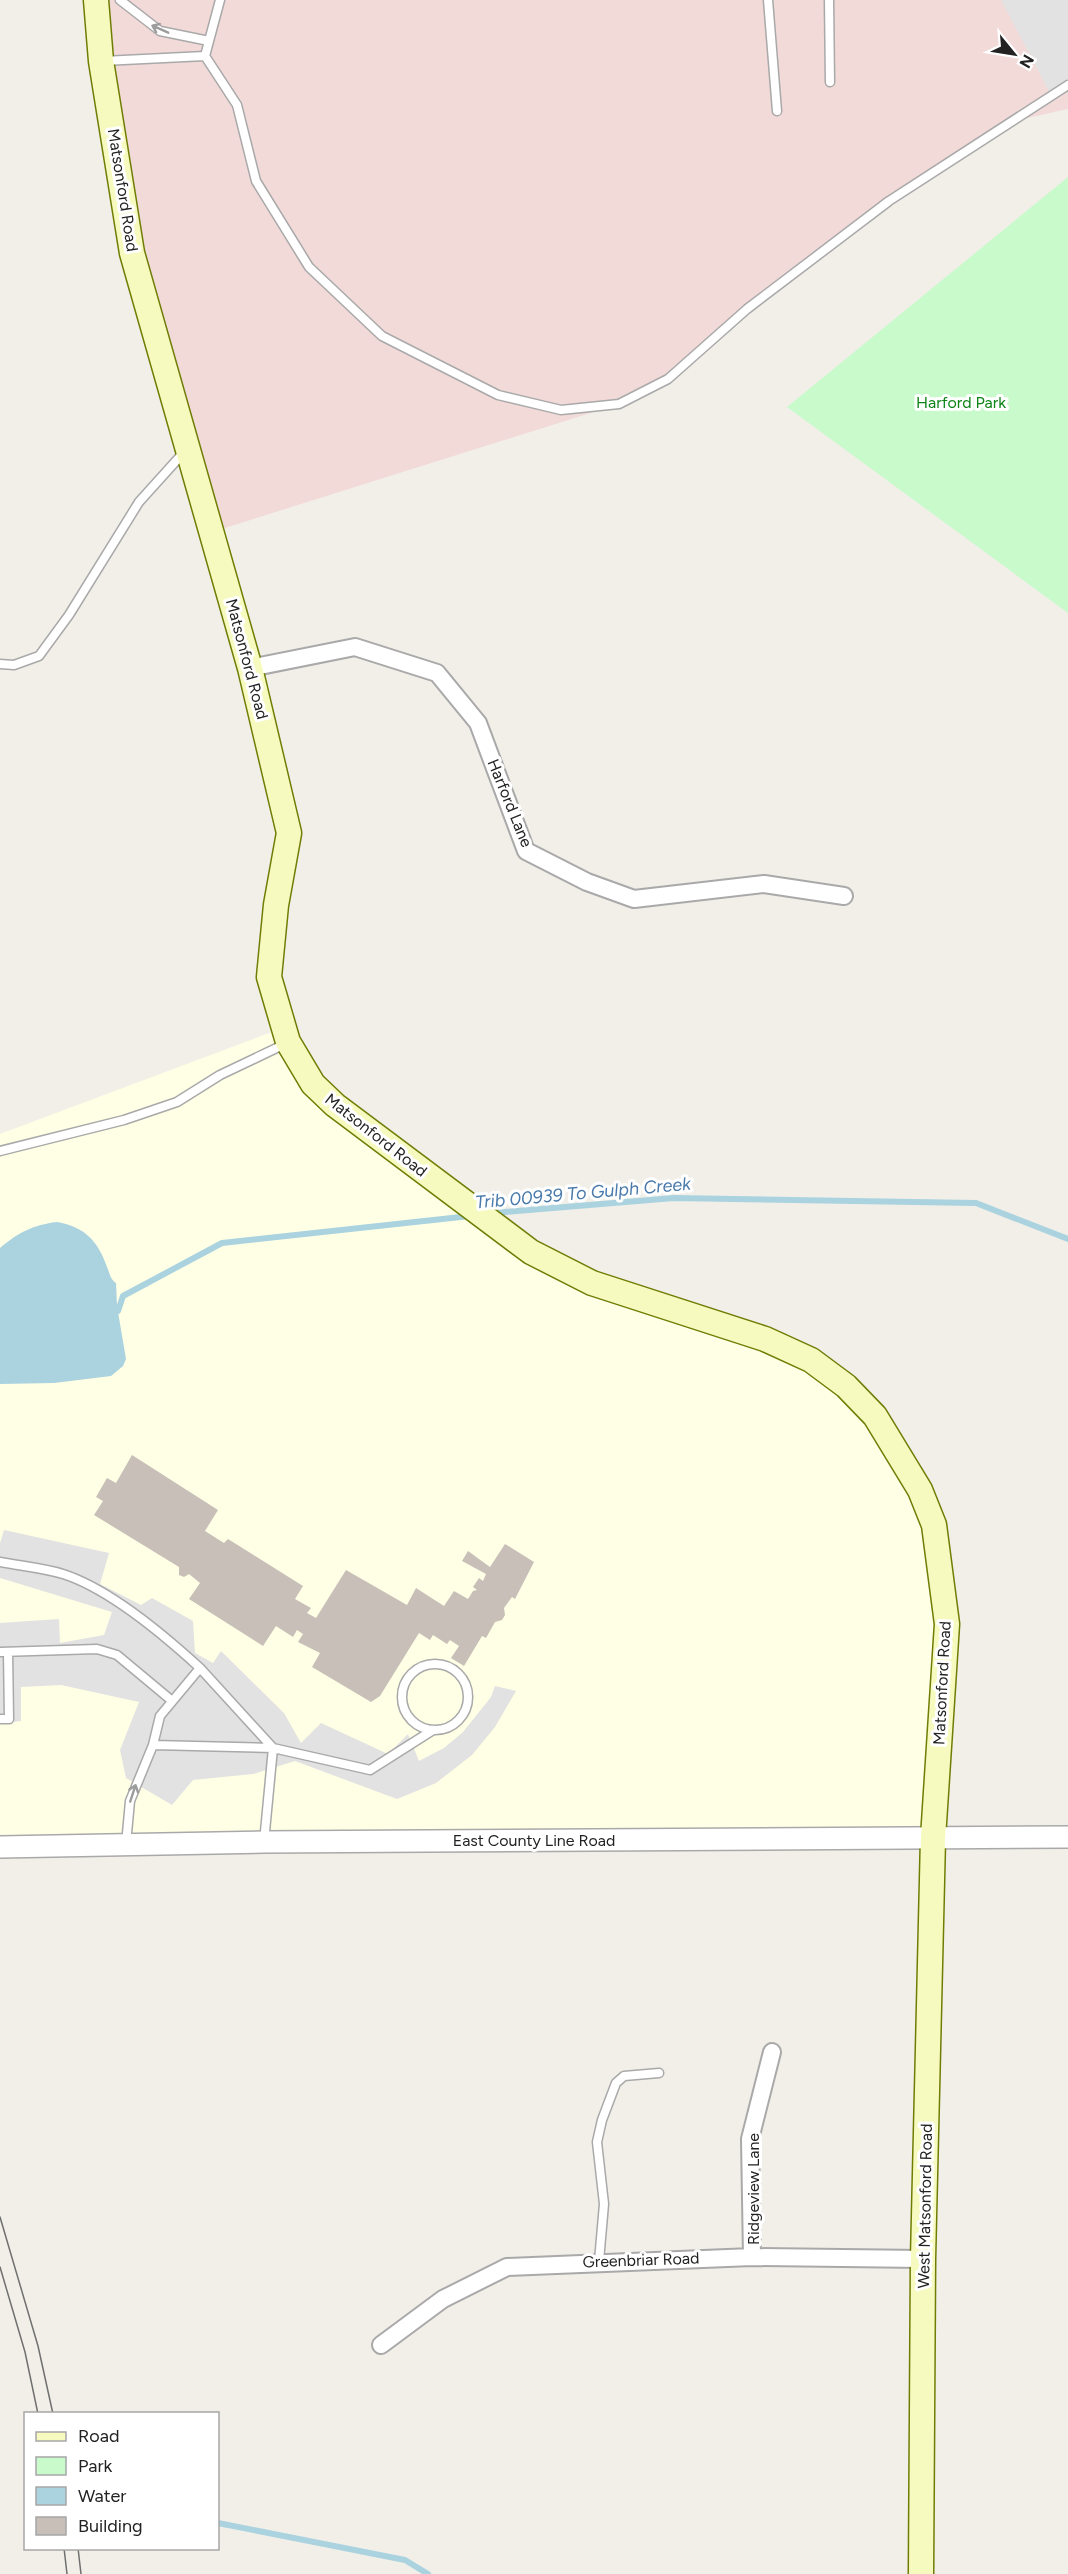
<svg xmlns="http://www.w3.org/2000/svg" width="1068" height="2574" font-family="Figtree,sans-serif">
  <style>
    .commercial { fill: #f2dad9 }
    .education { fill: #ffffe5 }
    .park { fill: #c8facc }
    .parking { fill: #e2e2e2 }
    .water { fill: #aad3df }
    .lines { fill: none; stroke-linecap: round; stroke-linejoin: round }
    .stream { stroke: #aad3df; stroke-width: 6 }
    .building { fill: #c7bfb8 }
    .service-casing { stroke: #a9a9a9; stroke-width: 11 }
    .minor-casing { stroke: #a9a9a9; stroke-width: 20 }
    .tertiary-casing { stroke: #a9a9a9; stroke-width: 24 }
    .secondary-casing { stroke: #707d05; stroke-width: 27 }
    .service { stroke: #fff; stroke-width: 8 }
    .minor { stroke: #fff; stroke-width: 16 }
    .tertiary { stroke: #fff; stroke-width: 21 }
    .secondary { stroke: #f7fabf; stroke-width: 24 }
    .tram { stroke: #707070; stroke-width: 1.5 }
    .oneway { stroke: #9c9c9c }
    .labels { text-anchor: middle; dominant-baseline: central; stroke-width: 6; stroke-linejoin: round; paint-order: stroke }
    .street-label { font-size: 16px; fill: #222; stroke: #fff }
    .park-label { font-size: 16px; fill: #0c8416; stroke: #fff }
    .water-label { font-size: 18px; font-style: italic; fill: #4a7aab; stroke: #fff }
  </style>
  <rect width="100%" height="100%" fill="#f2efe9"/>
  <!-- commercial -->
  <path class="commercial" d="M96 0H1068V109L1014 121 889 201 747 309 668 379 619 404 212 532 132 253Z"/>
  <!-- education -->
  <path class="education" d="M285 1027 312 1084 531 1252 765 1339 875 1416 941 1570 933 1838 0 1847V1134Z"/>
  <!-- park -->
  <path class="park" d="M1068 177V613L787 407Z"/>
  <!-- parking -->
  <path class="parking" d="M1001 0H1068V85L1052 97Z
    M4 1530 109 1553 100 1584 141 1605 152 1598 193 1621 195 1653 213 1663 221 1651 284 1713 301 1743 321 1723 388 1754 408 1734 419 1761 444 1748 463 1732 491 1697 495 1686 516 1691 495 1727 472 1755 436 1783 397 1799 295 1761 253 1774 193 1780 172 1805 126 1778 120 1750 139 1702 61 1685 21 1687V1721L0 1724V1623L59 1619 60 1643 104 1635 112 1612 0 1578V1543Z"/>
  <!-- water -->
  <path class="water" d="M57 1222C85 1227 98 1241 107 1267 110 1274 110 1279 116 1283L117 1306 126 1359 123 1366 111 1376 54 1383 0 1384V1248C19 1232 33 1225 57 1222Z"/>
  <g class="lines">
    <!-- stream -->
    <path class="stream" d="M492 1213 674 1198 976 1203 1068 1239
      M118 1311 123 1296 222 1243 470 1216
      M218 2523 405 2560 428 2574"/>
  </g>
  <!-- building -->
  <path class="building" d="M132 1455 218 1510 205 1531 224 1543 228 1539 303 1586 295 1599 311 1608 307 1613 316 1618 346 1570 407 1605 416 1588 444 1606 454 1591 468 1599 473 1591 477 1590 473 1587 479 1578 483 1581 486 1574 462 1561 468 1551 490 1567 505 1544 534 1562 515 1599 512 1597 504 1608 505 1615 502 1620 495 1622 486 1638 482 1636 464 1666 451 1658 459 1646 450 1640 447 1644 433 1635 430 1640 419 1633 380 1696 371 1702 312 1667 320 1653 298 1642 303 1634 297 1630 293 1637 276 1626 263 1646 189 1599 200 1583 189 1574 184 1577 179 1575V1567L94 1515 103 1501 96 1497 107 1478 116 1483Z"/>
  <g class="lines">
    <defs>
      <path id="service" d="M120 0 160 31 209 41
        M220 0 205 56 237 105 256 181 309 267 382 336 498 395 561 410 619 404 668 379 747 309 889 201 1068 85
        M768 0 777 111
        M829 0 830 82
        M103 61 205 56
        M0 664 14 665 39 656 69 615 139 502 185 451
        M0 1151 124 1120 177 1102 220 1075 285 1044
        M0 1562C21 1566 43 1568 63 1574 110 1589 164 1635 200 1668
        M0 1652 97 1649 117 1655 171 1700
        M402 1697a33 33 0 1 1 66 0a33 33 0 1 1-66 0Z
        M0 1719H9L8 1652
        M264 1842 273 1748 200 1668 160 1716 153 1745 273 1748 370 1770 433 1730
        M126 1844 130 1801 153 1745
        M599 2261 604 2204 597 2142 602 2120 616 2083 624 2076 659 2073"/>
      <path id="minor" d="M250 668 355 647 437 673 478 723 526 851 587 882 634 899 764 884 844 896
        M752 2257 750 2139 772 2052
        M381 2345 443 2299 507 2267 752 2257 923 2259"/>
      <path id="tertiary" d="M0 1847 264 1842 1068 1837"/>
      <path id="secondary" d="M96 0 101 61 132 253 250 668 289 833 276 905 269 977 288 1042 313 1084 335 1105 531 1252 592 1283 765 1339 811 1360 846 1386 875 1416 920 1490 934 1525 947 1624 933 1838 923 2259 921 2574"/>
    </defs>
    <!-- service casing -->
    <use href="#service" class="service-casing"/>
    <!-- minor casing -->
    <use href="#minor" class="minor-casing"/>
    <!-- tertiary casing -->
    <use href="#tertiary" class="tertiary-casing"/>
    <!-- secondary casing -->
    <use href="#secondary" class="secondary-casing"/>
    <!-- service -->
    <use href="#service" class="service"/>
    <!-- minor -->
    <use href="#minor" class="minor"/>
    <!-- tertiary -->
    <use href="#tertiary" class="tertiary"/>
    <!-- secondary -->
    <use href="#secondary" class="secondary"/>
    <!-- tram -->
    <path class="tram" d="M0 2217 38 2346 53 2414
      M0 2267 25 2352 38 2414
      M64 2548 67 2574
      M78 2548 81 2574"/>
  </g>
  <!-- one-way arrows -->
  <defs><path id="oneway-shaft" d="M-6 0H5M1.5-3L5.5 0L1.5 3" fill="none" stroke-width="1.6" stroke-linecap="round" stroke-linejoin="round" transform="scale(1.5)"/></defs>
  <g class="oneway">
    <use href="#oneway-shaft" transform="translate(160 29) rotate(-156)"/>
    <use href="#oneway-shaft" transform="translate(133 1793) rotate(-72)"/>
  </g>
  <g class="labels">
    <!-- street labels -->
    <g class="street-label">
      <text transform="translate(123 190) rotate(81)">Matsonford Road</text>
      <text transform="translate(247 659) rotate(75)">Matsonford Road</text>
      <text transform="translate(510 803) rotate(68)">Harford Lane</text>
      <text transform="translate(376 1135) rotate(38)">Matsonford Road</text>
      <text transform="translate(942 1683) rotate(-87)">Matsonford Road</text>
      <text x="534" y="1840">East County Line Road</text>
      <text transform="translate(753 2189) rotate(-90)">Ridgeview Lane</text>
      <text transform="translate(925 2206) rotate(-89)">West Matsonford Road</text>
      <text transform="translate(641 2260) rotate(-2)">Greenbriar Road</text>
    </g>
    <!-- park labels -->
    <g class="park-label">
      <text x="961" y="402">Harford Park</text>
    </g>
    <!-- water labels -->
    <g class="water-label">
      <text transform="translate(583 1193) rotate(-5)">Trib 00939 To Gulph Creek</text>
    </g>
  </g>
  <!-- legend -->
  <rect x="24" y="2412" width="195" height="138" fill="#ffffff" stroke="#a7a7a7" stroke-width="1.5"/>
  <rect x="36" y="2432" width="30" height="9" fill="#f7fabf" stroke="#a7a7a7" stroke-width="1.5"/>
  <text x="78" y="2442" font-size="18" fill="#222222">Road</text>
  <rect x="36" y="2457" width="30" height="18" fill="#c8facc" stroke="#a7a7a7" stroke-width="1.5"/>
  <text x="78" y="2472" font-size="18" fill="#222222">Park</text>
  <rect x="36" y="2487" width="30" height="18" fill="#aad3df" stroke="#a7a7a7" stroke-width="1.5"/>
  <text x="78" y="2502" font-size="18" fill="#222222">Water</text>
  <rect x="36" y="2517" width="30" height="18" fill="#c7bfb8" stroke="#a7a7a7" stroke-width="1.5"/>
  <text x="78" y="2532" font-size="18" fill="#222222">Building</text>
  <!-- north arrow -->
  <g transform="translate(1014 54) rotate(120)" stroke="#ffffff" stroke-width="4.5" paint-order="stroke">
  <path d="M0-4.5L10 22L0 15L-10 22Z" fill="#222222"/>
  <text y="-9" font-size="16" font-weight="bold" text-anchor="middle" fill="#222222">N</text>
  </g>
</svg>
